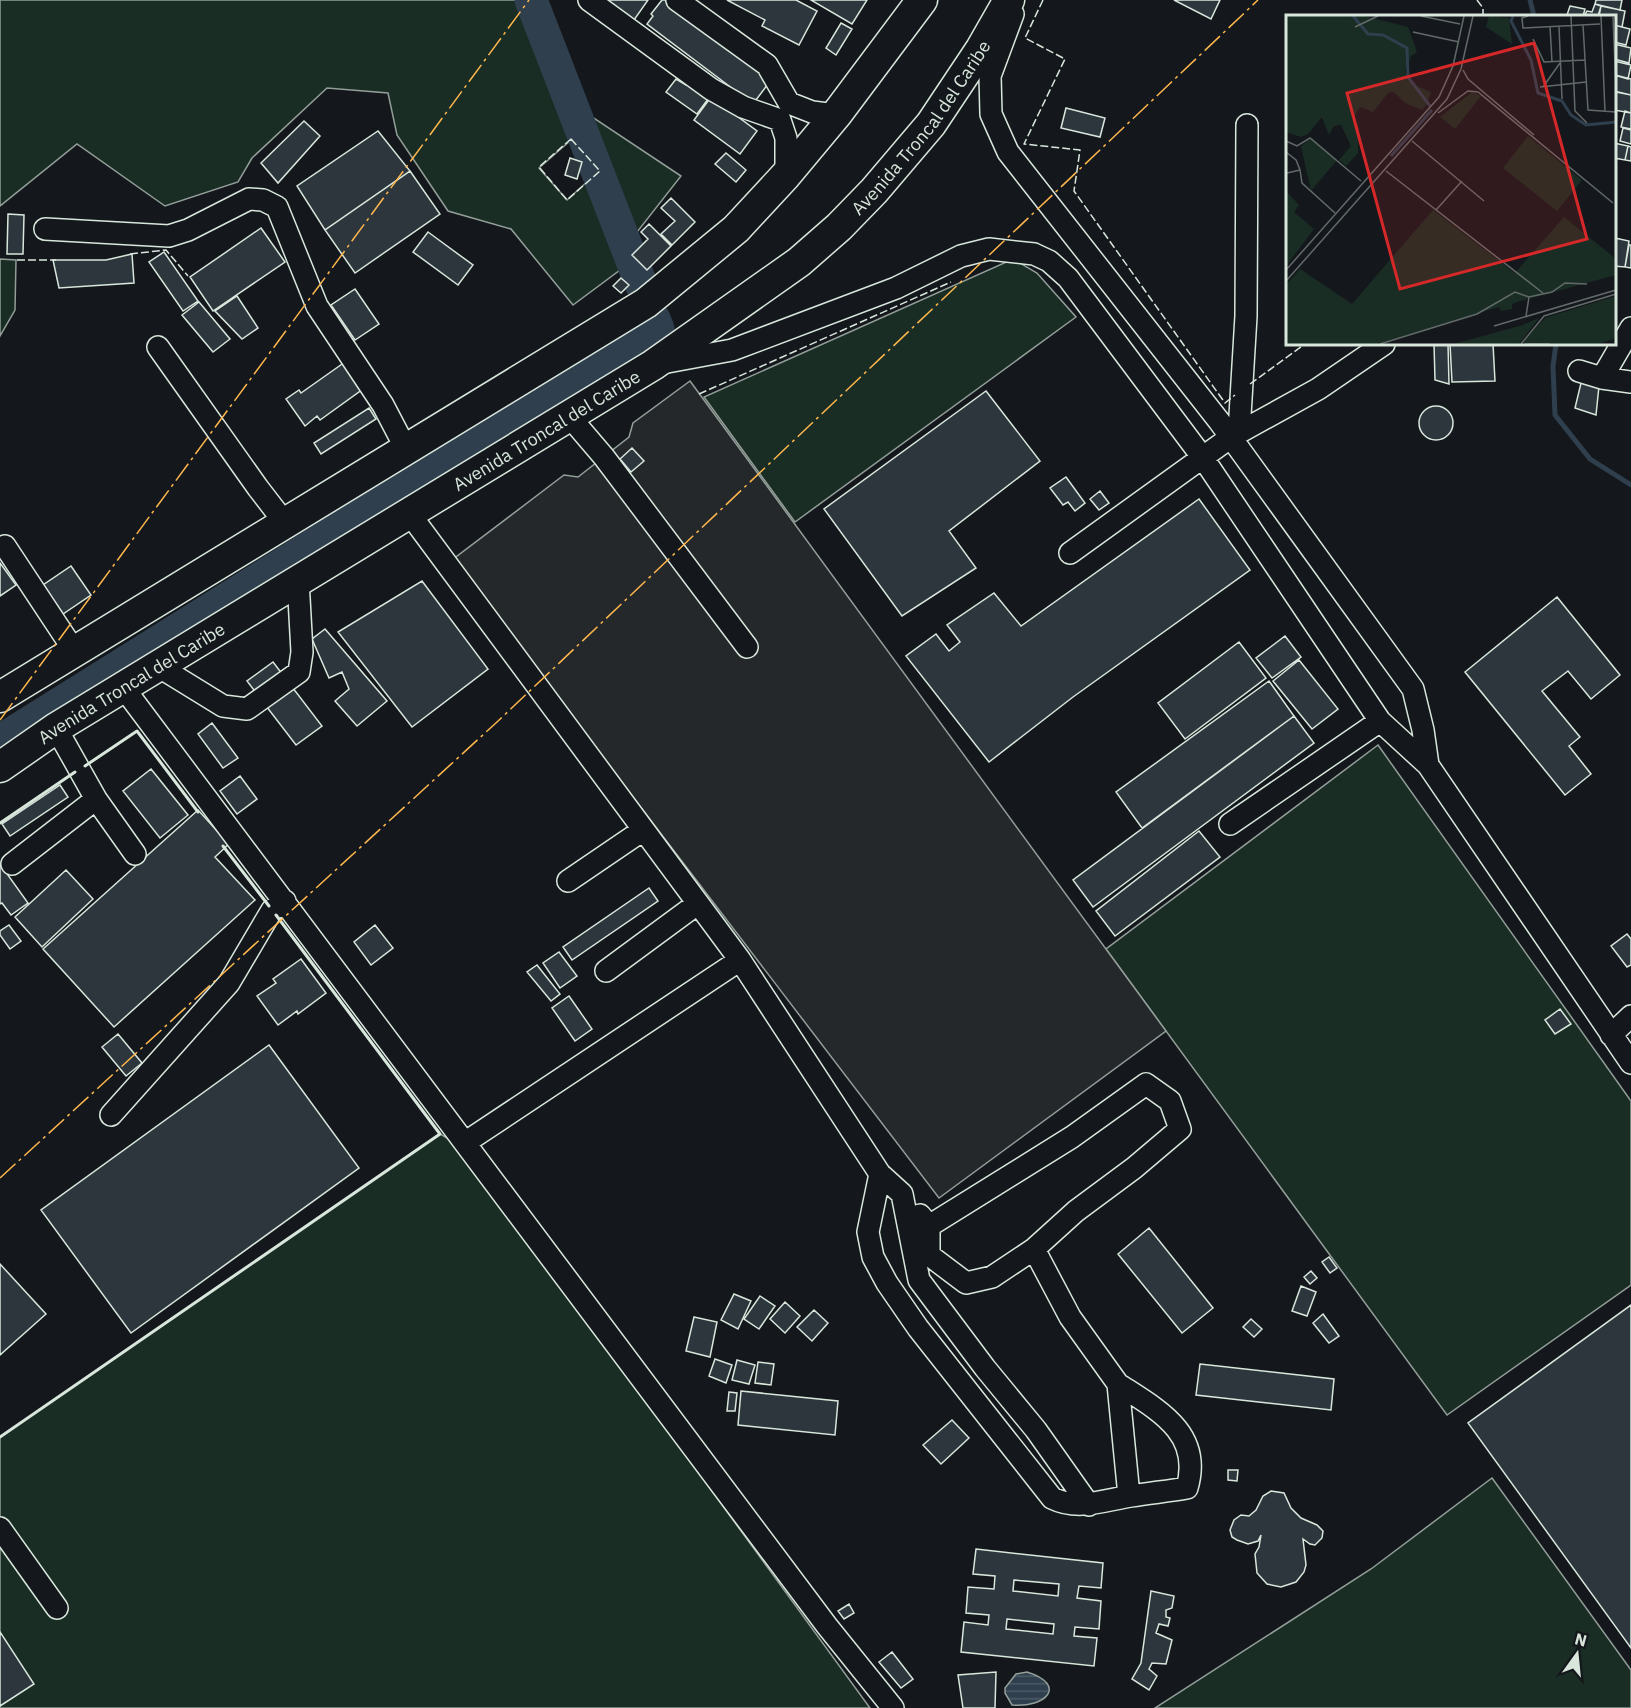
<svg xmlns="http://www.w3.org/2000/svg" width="1631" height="1708" font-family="'IBM Plex Sans',sans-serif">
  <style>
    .grass { fill: #1a2d24; stroke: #939e99; stroke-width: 1.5; fill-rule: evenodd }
    .parking { fill: #24282b; stroke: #939e99; stroke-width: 1.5 }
    .water { fill: url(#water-rules); stroke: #939e99; stroke-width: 1.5 }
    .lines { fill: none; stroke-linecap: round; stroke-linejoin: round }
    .stream { stroke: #2f3f4d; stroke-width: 5 }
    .river { stroke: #2f3f4d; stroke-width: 33 }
    .building { fill: #2c363c; stroke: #d8e6dc; stroke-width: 1.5; fill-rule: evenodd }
    .minor-casing { stroke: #d8e6dc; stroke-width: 24 }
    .highway-casing { stroke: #d8e6dc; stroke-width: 33 }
    .minor { stroke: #14181c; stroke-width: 21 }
    .highway { stroke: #14181c; stroke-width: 30 }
    .fence { stroke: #d8e6dc; stroke-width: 1.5; stroke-dasharray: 8 3; stroke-linecap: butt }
    .wall { stroke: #d8e6dc; stroke-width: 3 }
    .power { stroke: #ffb74d; stroke-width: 1.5; stroke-dasharray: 21 4.5 3 4.5; stroke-linecap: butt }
    .labels { text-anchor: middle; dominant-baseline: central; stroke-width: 4.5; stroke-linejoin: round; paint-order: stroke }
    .street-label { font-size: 18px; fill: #d8e6dc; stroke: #14181c }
    .inset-river { fill: none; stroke: #2f3f4d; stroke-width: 3 }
    .inset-road { fill: none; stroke: #626a69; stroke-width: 1.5 }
    .view { fill: #d62828; fill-opacity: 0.15; stroke: #d62828; stroke-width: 3 }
    .inset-edge { fill: none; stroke: #d8e6dc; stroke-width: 3 }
  </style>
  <defs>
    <pattern id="water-rules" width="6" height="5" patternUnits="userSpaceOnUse" patternTransform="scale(1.5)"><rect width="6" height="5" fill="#2f3f4d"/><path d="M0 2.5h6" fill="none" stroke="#4c5b66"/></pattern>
  </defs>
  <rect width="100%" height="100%" fill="#14181c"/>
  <!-- grass -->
  <path class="grass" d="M0 0H542L561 35 562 83 586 113 681 176 637 232 624 267 573 305 511 229 448 211 397 135 388 93 327 88 252 158 238 182 165 206 77 144 0 206ZM571 140 599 171 567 200 539 168Z
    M0 259 16 260 15 310 0 336Z
    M1013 259 1037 273 1076 317 795 522 704 397Z
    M1378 745 1631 1101V1285L1447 1415 1106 949Z
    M440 1134 460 1145 870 1708H0V1437Z
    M1492 1478 1631 1670V1708H1155L1371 1569Z"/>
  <!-- parking -->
  <path class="parking" d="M690 381 1166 1031 939 1198 452 560 564 475 578 477 629 437 633 423Z"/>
  <!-- water -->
  <path class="water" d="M1027 1672C1068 1685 1046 1708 1012 1705L1005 1693V1688L1016 1674Z"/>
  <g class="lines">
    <!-- stream -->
    <path class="stream" d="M1530 0 1534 16
      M1556 344 1553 366 1555 415 1590 459 1631 485"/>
    <!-- river -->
    <path class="river" d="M531 0 641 284
      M0 741 658 329 654 319"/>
  </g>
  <!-- building -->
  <path class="building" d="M607 0H648L634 20Z
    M662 0H665L771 80 753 104 647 24 653 16 651 14Z
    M727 0H796L817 11 799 45 762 26 765 20Z
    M811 0H867L852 24Z
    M1174 0H1220L1211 19Z
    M1596 0H1622L1620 10 1595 4Z
    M1595 4 1601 6 1598 16H1584L1587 11 1592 12Z
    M1570 6 1585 9 1583 16 1567 15Z
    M1601 6 1625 11 1622 27 1614 25V16H1599Z
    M841 23 852 29 836 55 826 48Z
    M1614 25 1630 29 1626 45 1614 42Z
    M1614 44 1631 48 1629 63 1614 59Z
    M1614 61 1631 65 1628 79 1614 75Z
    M1615 75 1631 79V95L1614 91Z
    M676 79 686 85 689 80 711 95 697 114 666 92Z
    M1616 92 1631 95V113L1614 110Z
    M711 97 757 131 740 154 694 120Z
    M1066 108 1105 118 1100 137 1061 128Z
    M1625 111 1631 113V129L1621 127Z
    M304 121 320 136 278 183 261 163Z
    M1623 128 1631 130V144L1620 141Z
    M378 131 410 171 325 230 297 186Z
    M1614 143 1628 146 1625 160 1614 158Z
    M1628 146 1631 147V161L1625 160Z
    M726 153 746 170 736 182 715 164Z
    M570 158 582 162 577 179 565 175Z
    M410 171 440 214 355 273 325 230Z
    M671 198 695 222 672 245 661 234 675 221 661 208Z
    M8 214 24 215 23 254H7Z
    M649 224 671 246 647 270 632 255 648 239 641 232Z
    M261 228 285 262 213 311 190 277Z
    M428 232 473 265 458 285 413 252Z
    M1615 238 1629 241 1625 267 1614 266Z
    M1629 245H1631V268L1625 267Z
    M164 252 198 301 183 311 149 262Z
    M132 254 134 283 59 288 53 260H106Z
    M621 278 629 285 621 293 613 286Z
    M355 289 379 324 355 340 331 305Z
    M237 296 258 328 242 339 215 311Z
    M199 302 230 339 213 352 182 315Z
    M1434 344H1448L1449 384 1435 380Z
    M1450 344H1493L1495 381 1452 382Z
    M345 362 363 389 320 420 317 416 305 426 286 399 299 390 301 393Z
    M1581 383 1599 386 1596 415 1575 408Z
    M986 391 1040 461 949 531 976 568 902 616 824 509Z
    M1419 423a17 17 0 1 1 34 0a17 17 0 1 1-34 0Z
    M369 408 376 419 321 454 314 443Z
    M632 448 644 461 631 472 620 459Z
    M1066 477 1085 503 1075 511 1068 502 1063 505 1050 488Z
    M1100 491 1109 503 1099 510 1090 499Z
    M1199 499 1250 570 1073 697 989 762 906 656 936 634 949 651 960 642 947 625 994 593 1021 626Z
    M0 563 16 585 0 596Z
    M71 566 91 595 63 614 43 585Z
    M422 581 488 669 412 727 338 632Z
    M1557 597 1620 675 1591 699 1568 671 1542 691 1580 737 1569 746 1591 774 1565 795 1465 672Z
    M325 629 387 701 357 726 335 701 349 689 342 672 329 678 312 639Z
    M1285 636 1301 657 1272 678 1256 658Z
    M1239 642 1266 678 1185 739 1158 703Z
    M1299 660 1338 709 1312 729 1273 681Z
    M273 662 322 726 296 745 247 681Z
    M1269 681 1294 716 1142 828 1116 792Z
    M1294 716 1314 743 1093 907 1073 880Z
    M212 723 238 758 223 768 198 734Z
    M151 769 188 815 160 838 123 791Z
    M240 776 257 799 237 814 220 791Z
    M60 785 68 797 10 836 2 824Z
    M198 810 229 844 215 857 255 900 114 1027 43 949Z
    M1199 831 1220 857 1115 936 1096 911Z
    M0 864 28 903 11 915 2 903 0 904Z
    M66 870 93 899 42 947 15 917Z
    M649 888 658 901 572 960 563 947Z
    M9 925 21 941 10 949 0 935V931Z
    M375 925 393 948 371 965 354 942Z
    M1627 934 1631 939V965L1627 967 1611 946Z
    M559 952 577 976 560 988 543 963Z
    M301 959 326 993 298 1014 297 1011 278 1025 257 996 276 983 273 979Z
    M537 965 560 994 551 1001 527 972Z
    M569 996 592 1029 575 1041 552 1008Z
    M1560 1009 1571 1024 1555 1034 1545 1020Z
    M118 1034 142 1063 126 1076 102 1047Z
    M269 1045 359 1168 131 1333 41 1210Z
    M1149 1228 1213 1308 1182 1333 1118 1254Z
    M1329 1257 1337 1268 1330 1273 1322 1262Z
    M0 1264 46 1314 0 1355Z
    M1311 1271 1317 1278 1310 1284 1304 1277Z
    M1301 1286 1316 1292 1307 1316 1292 1311Z
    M734 1294 751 1301 738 1329 721 1320Z
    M760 1296 775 1306 759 1329 744 1319Z
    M785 1302 800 1316 785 1333 770 1319Z
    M1631 1305V1648L1468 1423Z
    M814 1310 828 1323 812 1341 797 1327Z
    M1323 1314 1339 1336 1329 1343 1313 1323Z
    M694 1317 717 1322 710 1357 686 1351Z
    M1251 1319 1262 1329 1254 1337 1243 1327Z
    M715 1359 732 1365 726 1383 709 1376Z
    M737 1360 755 1365 749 1384 732 1380Z
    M758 1362 774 1364 771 1385 755 1383Z
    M1200 1364 1334 1379 1331 1410 1196 1395Z
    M741 1391 838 1401 835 1435 738 1425Z
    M729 1392 737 1393 735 1411H727Z
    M952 1420 969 1438 941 1464 923 1445Z
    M1228 1470H1238L1237 1481 1228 1480Z
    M1271 1491 1284 1493 1291 1508 1301 1518 1317 1525 1323 1531 1322 1538 1315 1545 1310 1544 1303 1539 1306 1565 1304 1572 1296 1582 1281 1587 1267 1584 1257 1573 1255 1554 1259 1547 1261 1535 1258 1541 1248 1544 1237 1540 1232 1537 1230 1530 1234 1520 1241 1515 1249 1516 1256 1510 1263 1496Z
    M976 1549 1103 1563 1101 1588 1079 1586 1077 1598 1101 1601 1099 1629 1075 1627 1074 1636 1097 1638 1094 1666 961 1652 964 1622 988 1625 989 1615 966 1613 968 1587 994 1589 995 1576 973 1574ZM1014 1580 1059 1584 1058 1596 1013 1591ZM1007 1619 1054 1624 1053 1634 1006 1629Z
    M1151 1591 1174 1596 1172 1608 1166 1610V1617L1170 1618 1168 1626 1159 1624 1156 1633 1172 1640 1166 1664 1152 1663 1149 1669 1157 1676 1149 1690 1132 1679 1141 1663Z
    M849 1604 854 1613 844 1619 838 1611Z
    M0 1632 34 1684 0 1706Z
    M892 1652 913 1679 901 1688 879 1662Z
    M996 1672 995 1708H963L958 1675Z"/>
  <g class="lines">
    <defs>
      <path id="minor" d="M589 0 711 89 743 107 780 120 786 138V175
        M677 0 767 65 789 103 812 112 836 115
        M1013 14 990 76 991 114 1008 152 1219 421 1413 689 1423 730 1428 765
        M45 229 169 236 188 230 249 199 263 200 277 207 317 306 383 405 406 449
        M158 347 258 488 285 523
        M662 363 732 350 896 288 961 256 989 249 1034 254 1049 261 1068 278 1203 458 1380 721 1428 765 1631 1063
        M1579 371 1602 378 1631 382
        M1602 378 1631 328
        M569 416 604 457 747 647
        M1239 432 1246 316 1247 125
        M409 513 740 960 880 1174 902 1194 919 1280 985 1368 1036 1430 1089 1505
        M5 546 75 652
        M1070 553 1231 437 1318 389 1384 344
        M158 666 223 706 247 709 299 672 302 652 298 580
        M123 687 827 1626 893 1708
        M56 728 96 799 135 854
        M1230 824 1380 721
        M12 864 96 799
        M568 881 643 830
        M606 971 697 904
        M1611 1035 1631 1016
        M111 1115 229 983 272 910 285 901
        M466 1142 740 960
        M880 1174 868 1232 873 1257 887 1283 918 1328 1052 1498C1078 1511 1105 1500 1131 1496 1150 1493 1169 1491 1187 1488 1203 1433 1158 1410 1118 1384
        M920 1215 929 1226V1255L966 1283 992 1277 1034 1249 1070 1317 1118 1384 1129 1496
        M929 1226 1072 1137 1146 1084 1170 1101 1180 1129 1134 1168 1076 1211 1034 1249
        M0 1528 57 1608"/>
      <g id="highway">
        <path d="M0 697 646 303 736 229 786 175 836 115 922 0"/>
        <path id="s1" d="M0 767 56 728 653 365 799 262 839 227 874 191 931 124 981 49 1009 0"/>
      </g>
    </defs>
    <!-- minor casing -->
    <use href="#minor" class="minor-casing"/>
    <!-- highway casing -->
    <use href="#highway" class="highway-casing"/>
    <!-- minor -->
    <use href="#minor" class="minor"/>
    <!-- highway -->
    <use href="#highway" class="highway"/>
    <!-- fence -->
    <path class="fence" d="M1043 0 1025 38 1065 59 1024 144 1080 150 1074 191 1225 403 1235 395
      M1477 0 1483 8V16
      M571 139 600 171 567 200 539 167Z
      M130 254 166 250 188 276
      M17 260H56
      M1250 384 1305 344
      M699 394 951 282"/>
    <!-- wall -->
    <path class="wall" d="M85 766 137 731 198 812
      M0 823 75 772
      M223 846 269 906
      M0 1437 440 1134 276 915"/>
    <!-- power -->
    <path class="power" d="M0 720 529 0
      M0 1178 497 722 1258 0"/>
  </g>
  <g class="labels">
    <!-- street labels -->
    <g class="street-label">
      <text stroke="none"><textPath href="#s1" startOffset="1128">Avenida Troncal del Caribe</textPath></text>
      <text stroke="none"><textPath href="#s1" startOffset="642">Avenida Troncal del Caribe</textPath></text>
      <text stroke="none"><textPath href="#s1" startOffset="156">Avenida Troncal del Caribe</textPath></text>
    </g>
  </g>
  <!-- overview -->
  <g transform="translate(1286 15)">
    <rect width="330" height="330" fill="#14181c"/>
    <path d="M0 1H78L122 12 131 37 125 41 119 57 128 70 145 77 141 89 136 95 119 88 108 77 102 78 87 97 74 92 68 102 73 113 72 138 60 151 53 145 65 131 55 110 48 111 43 120 36 102 22 119 15 122 0 117ZM203 1 223 3 226 29 200 12ZM186 77 195 81 169 114 154 102ZM242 121 296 165 271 196 217 153ZM26 123 51 145 25 176 15 131ZM0 176 13 190 8 197 28 214 0 251ZM147 195 229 258 278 202 330 244V260L234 286 226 289V294L215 296 213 292 91 329H0V270L14 254 66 289ZM330 281V323L312 329 236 328 259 303ZM253 303 233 329H168L237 310Z" fill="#1a2d24"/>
    <path class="inset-river" d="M67 1 82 19 97 20 121 33 122 62 144 91M227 1 225 6 245 45 252 78 276 86 285 100 300 110 330 107M105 141 146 95"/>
    <path class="inset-road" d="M135 1 174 9M242 1 236 3 237 13 314 9M285 1 289 96 301 108M315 1 319 97M327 2 330 76M297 10 302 95 330 97M264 11 266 47M273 11 276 84M69 12 92 1M127 17 173 27M247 24 258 47 299 45M177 55 182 64 248 120M254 72 300 67M257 72 274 48M152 98 182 76 192 77 327 188M0 126 11 131 24 123 75 166M126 126 198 186M0 137 10 145 14 155 1 158M14 155 16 168 49 198M100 156 257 278M150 195 176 166M0 255 153 82 167 51 178 1M0 266 161 84 175 54 187 1M240 301 243 282M208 311 330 275M94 329 191 299 229 277 243 282 266 277 279 268 301 269M235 329 258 301 330 279M239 329H264"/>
    <path class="view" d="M248 28 301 224 114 274 61 78Z"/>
    <rect width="330" height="330" class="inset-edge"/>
  </g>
  <!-- north arrow -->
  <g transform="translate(1577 1654) rotate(15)" stroke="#14181c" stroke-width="4.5" paint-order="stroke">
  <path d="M0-4.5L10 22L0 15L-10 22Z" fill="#d8e6dc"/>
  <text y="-9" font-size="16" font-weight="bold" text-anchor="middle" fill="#d8e6dc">N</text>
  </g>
</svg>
